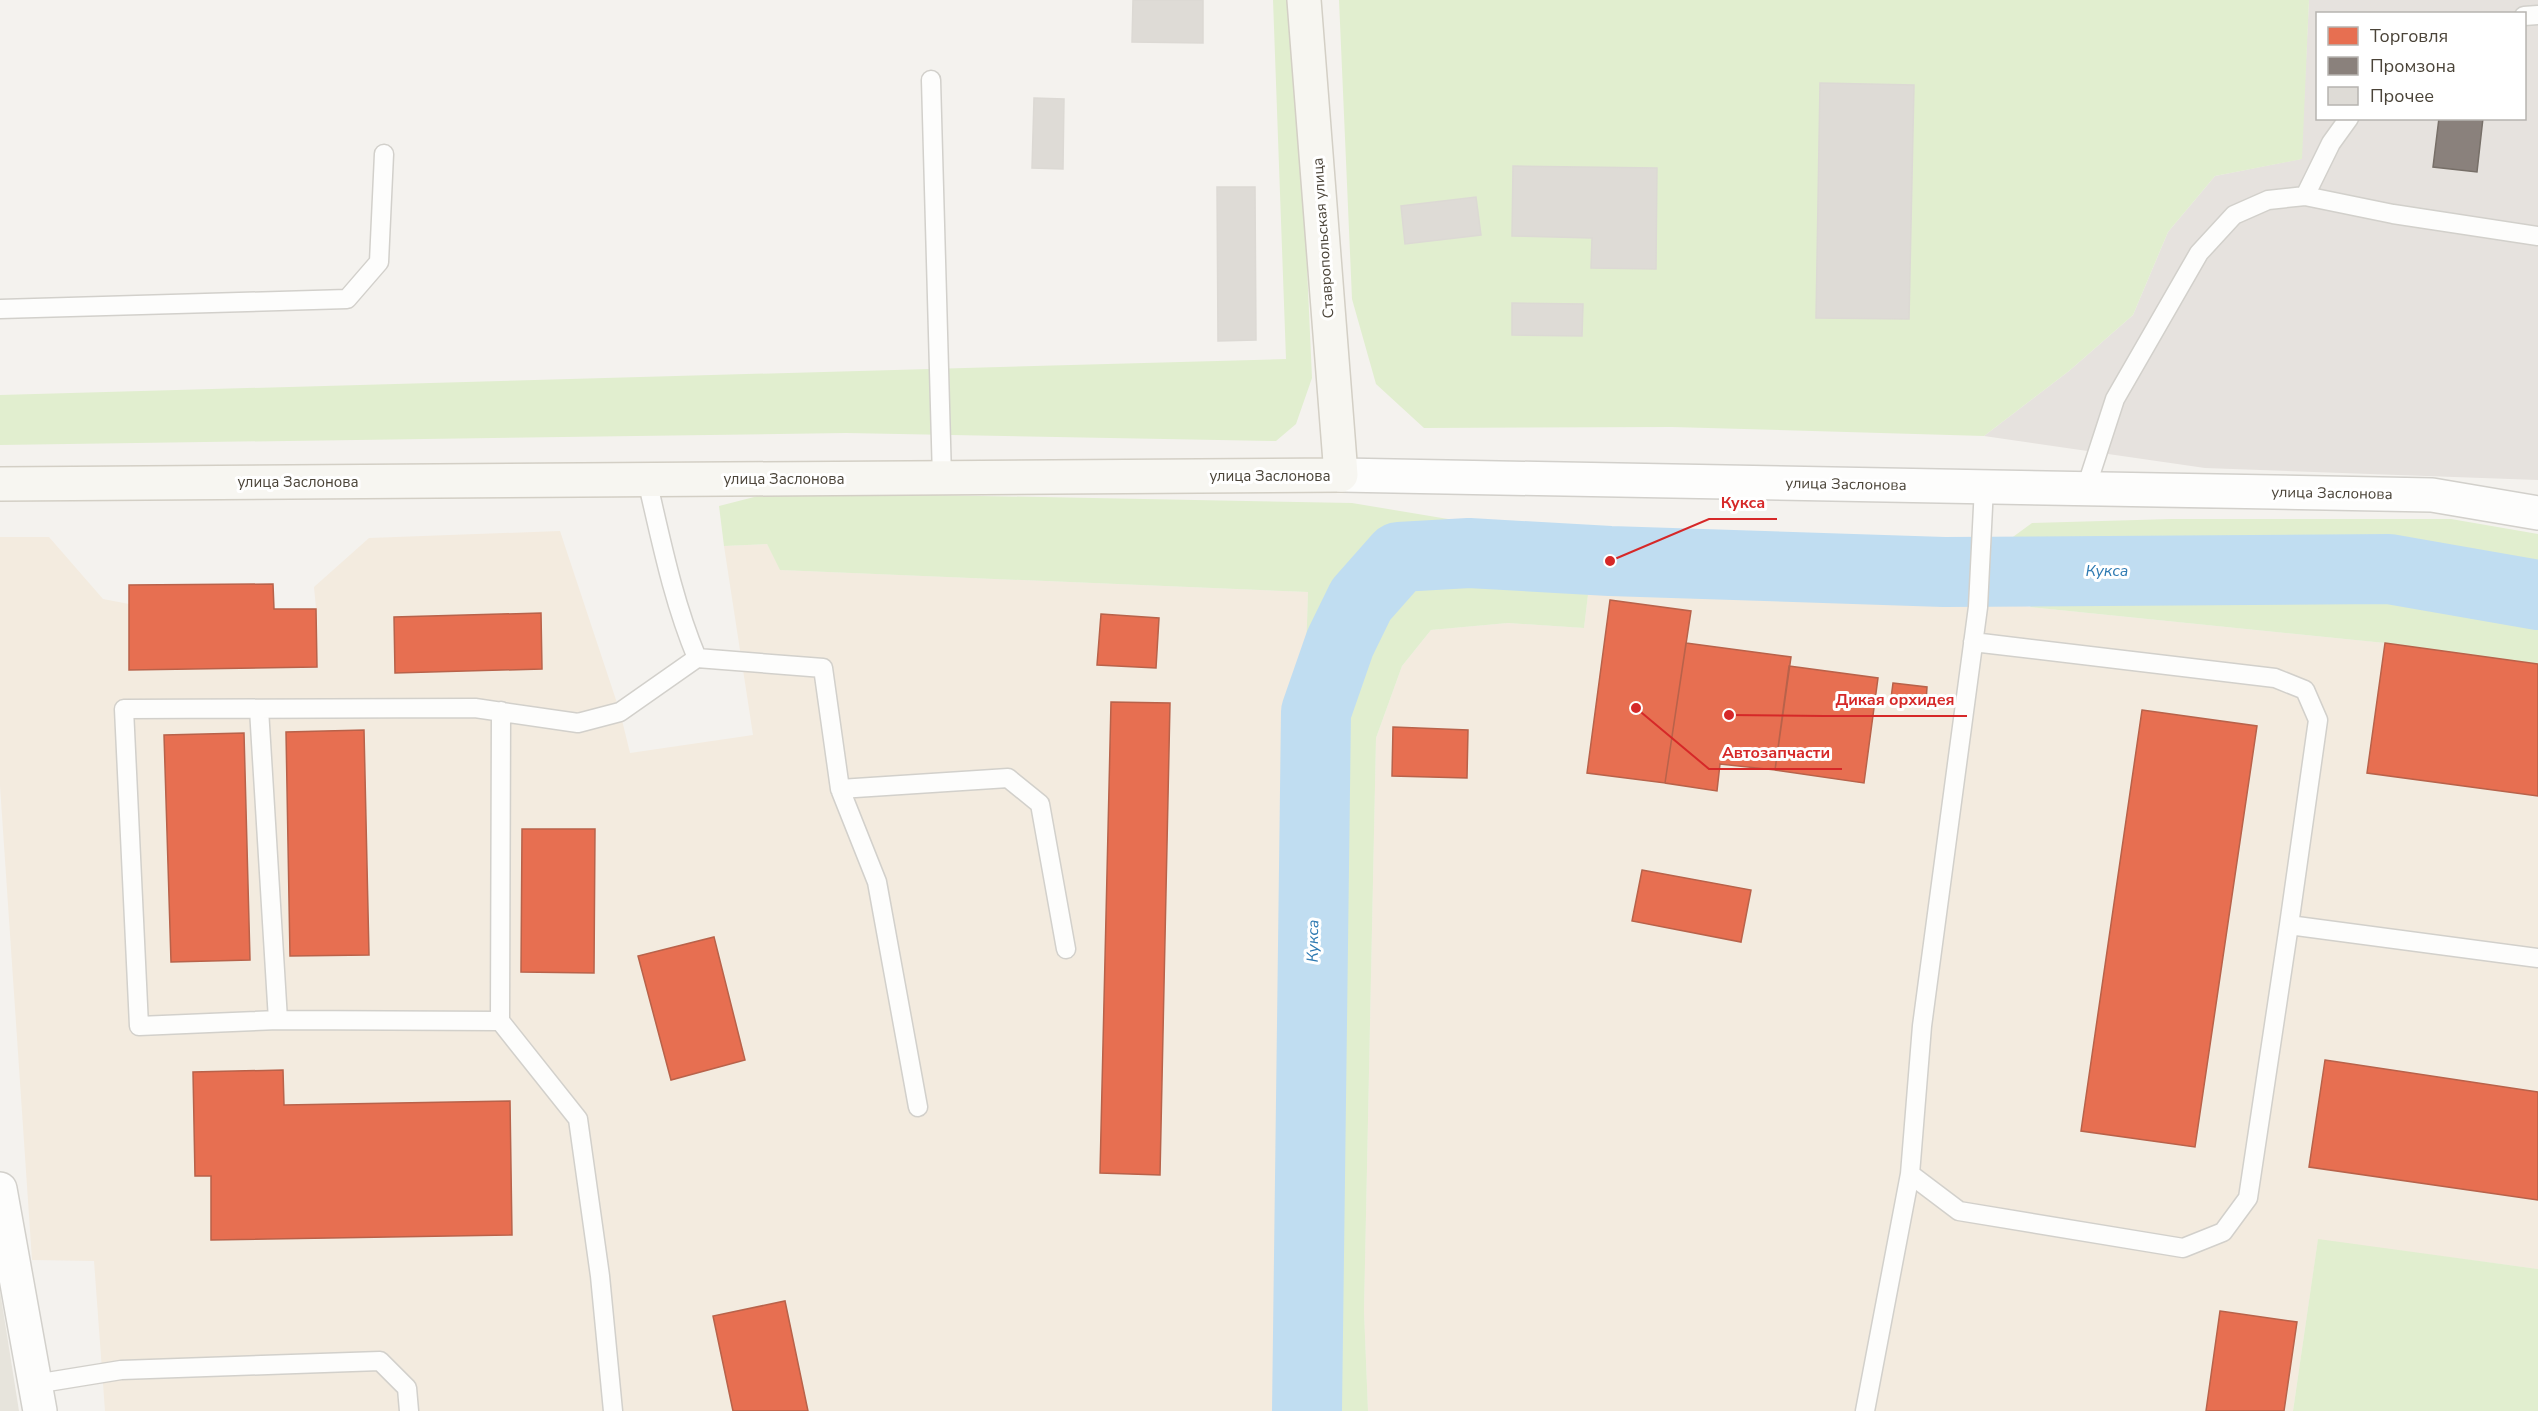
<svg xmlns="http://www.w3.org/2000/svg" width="2538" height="1411" font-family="'Nunito Sans',sans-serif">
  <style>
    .residential { fill: #e7e4dc }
    .commercial { fill: #f3ebdf }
    .industrial { fill: #e6e2de; fill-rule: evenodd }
    .green { fill: #e1eecf }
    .shops { fill: #e76f51; stroke: #b8624a; stroke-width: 1.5 }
    .industry { fill: #8a817c; stroke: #776f68; stroke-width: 1.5 }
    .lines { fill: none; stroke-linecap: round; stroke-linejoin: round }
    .river { stroke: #c0ddf1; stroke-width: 70 }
    .building { fill: #dedbd6; stroke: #dcd9d4; stroke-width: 1.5 }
    .lane-casing { stroke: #d2d0cb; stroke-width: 21 }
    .street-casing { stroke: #d2d0cb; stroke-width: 36 }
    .secondary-casing { stroke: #d3cfc5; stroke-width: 36 }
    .lane { stroke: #fdfdfc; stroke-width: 18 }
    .street { stroke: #fdfdfc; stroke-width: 33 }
    .secondary { stroke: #f7f6f1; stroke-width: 33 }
    .labels { text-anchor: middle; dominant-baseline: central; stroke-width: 6; stroke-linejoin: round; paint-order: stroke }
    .street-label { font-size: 15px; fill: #4b4439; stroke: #fff }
    .water-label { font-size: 16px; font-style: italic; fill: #2e7ab2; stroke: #fff }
    .leader { fill: none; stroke: #d62828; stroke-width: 2 }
    .callout-dot { fill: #d62828; stroke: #fff; stroke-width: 2 }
    .callout-label { font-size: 16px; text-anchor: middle; font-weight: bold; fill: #d62828; stroke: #fff; stroke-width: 6; stroke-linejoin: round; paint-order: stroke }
  </style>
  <rect width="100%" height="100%" fill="#f4f2ee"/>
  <!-- residential -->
  <path class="residential" d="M0 1291 19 1411H0Z"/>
  <!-- commercial -->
  <path class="commercial" d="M560 531 620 712 630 753 753 735 724 546 767 544 781 570 1308 592 1291 1230 1297 1411H105L94 1261 32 1260 0 786V537H49L103 599 129 604V585L273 584 274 609 316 608 314 587 369 538Z
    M1590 578 1947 588 2030 607 2385 643 2538 664V1269L2318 1240 2293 1411H1368L1364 1311 1376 738 1402 666 1431 630 1508 623 1584 628Z"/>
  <!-- industrial -->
  <path class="industrial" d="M2309 0H2538V480L2205 468 1984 436 2069 371 2133 315 2168 232 2215 176 2301 159ZM2318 14H2524V118H2318Z"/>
  <!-- green -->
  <path class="green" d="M1273 0H1295L1312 378 1296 424 1276 441 846 433 0 445V395L1286 359Z
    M1339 0H2309L2302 159 2215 176 2168 232 2133 315 2069 371 1984 436 1672 427 1424 428 1376 384 1352 299Z
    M774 492 1352 503 1592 543H1407L1367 561 1305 685 1308 592 780 570 767 544 724 546 719 506Z
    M2172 519H2451L2538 534V585L2372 557 2005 556 2006 542 2032 523Z
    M1458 571 1590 578 1584 628 1508 623 1431 630 1402 666 1376 738 1364 1311 1368 1411H1325L1326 1033 1336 725 1365 629 1396 586Z
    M2388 592 2538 617V664L2385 643 2030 607 2039 597Z
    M2318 1239 2538 1269V1411H2293Z"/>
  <!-- shops -->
  <path class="shops" d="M273 584 274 609H316L317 667 129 670V585Z
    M1610 600 1691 611 1665 783 1587 773Z
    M541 613 542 669 395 673 394 617Z
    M1101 614 1159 618 1156 668 1097 665Z
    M1686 643 1791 657 1775 770 1720 764 1717 791 1665 783Z
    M2385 643 2538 664V796L2367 773Z
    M1789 666 1878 678 1864 783 1775 770Z
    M1893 683 1927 687 1926 703 1891 698Z
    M1111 702 1170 703 1160 1175 1100 1173Z
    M2142 710 2257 726 2195 1147 2081 1131Z
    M1393 727 1468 730 1467 778 1392 776Z
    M364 730 369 955 290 956 286 732Z
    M244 733 250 960 171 962 164 735Z
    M522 829H595L594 973 521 972Z
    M1642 870 1751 890 1741 942 1632 921Z
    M714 937 745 1060 671 1080 638 956Z
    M2325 1060 2538 1092V1200L2309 1167Z
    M283 1070 284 1105 510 1101 512 1235 211 1240V1176H195L193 1072Z
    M785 1301 808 1411H733L713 1316Z
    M2220 1311 2297 1322 2284 1411H2206Z"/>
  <!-- industry -->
  <path class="industry" d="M2439 118H2483L2477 172 2433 167Z"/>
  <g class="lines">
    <!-- river -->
    <path class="river" d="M1307 1411 1316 712 1340 643 1361 600 1399 557 1469 553 1610 561 1944 572 2389 569 2538 595"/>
  </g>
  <!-- building -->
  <path class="building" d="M1133 0H1203V43L1132 42Z
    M1820 83 1914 85 1909 319 1816 318Z
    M1034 98 1064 99 1063 169 1032 168Z
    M1513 166 1657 168 1656 269 1591 268 1592 238 1512 236Z
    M1217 187H1255L1256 340 1218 341Z
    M1476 197 1481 235 1405 244 1401 206Z
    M1512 303 1583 304 1582 336 1512 335Z"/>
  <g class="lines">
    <defs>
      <path id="lane" d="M2524 16 2538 15
        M931 80 942 478
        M2305 196 2331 143 2349 118
        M0 309 347 299 379 262 384 154
        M647 480C661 540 673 601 697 658
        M1984 487 1978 607 1922 1026 1910 1174 1959 1211 2183 1248 2223 1232 2248 1198 2289 925 2538 958
        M2086 488 2115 399 2199 253 2234 215 2268 200 2305 196 2393 214 2538 236
        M1973 642 2275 678 2305 690 2318 720 2289 925
        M259 709 278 1020 139 1026 124 709 475 708 578 723 620 712 697 658 823 668 840 789 877 882 918 1107
        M501 711 500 1021 578 1119 600 1276 613 1411
        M840 789 1008 778 1040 804 1066 949
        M278 1020 500 1021
        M35 1384 121 1370 380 1361 407 1388 409 1411
        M1865 1411 1910 1174"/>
      <path id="street" d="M1341 475 2432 495 2538 513
        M0 1189 40 1411"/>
      <path id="secondary" d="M0 484 1341 475 1304 0"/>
    </defs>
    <!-- lane casing -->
    <use href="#lane" class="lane-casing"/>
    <!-- street casing -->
    <use href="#street" class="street-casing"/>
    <!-- secondary casing -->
    <use href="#secondary" class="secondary-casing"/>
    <!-- lane -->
    <use href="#lane" class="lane"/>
    <!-- street -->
    <use href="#street" class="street"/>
    <!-- secondary -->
    <use href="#secondary" class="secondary"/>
  </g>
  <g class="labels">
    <!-- street labels -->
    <g class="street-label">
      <text transform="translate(1323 238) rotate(-94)">Ставропольская улица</text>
      <text x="1270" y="476">улица Заслонова</text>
      <text x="784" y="479">улица Заслонова</text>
      <text x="298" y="482">улица Заслонова</text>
      <text transform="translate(1846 484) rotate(1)">улица Заслонова</text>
      <text transform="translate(2332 493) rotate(1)">улица Заслонова</text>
    </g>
    <!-- water labels -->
    <g class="water-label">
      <text x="2107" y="571">Кукса</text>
      <text transform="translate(1313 941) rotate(-89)">Кукса</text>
    </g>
  </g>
  <!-- callouts -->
  <path class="leader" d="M1610 561L1709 519H1777M1729 715L1824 716H1967M1636 708L1709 769H1842"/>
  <g class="callout-dot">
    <circle cx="1610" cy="561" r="6"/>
    <circle cx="1729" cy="715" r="6"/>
    <circle cx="1636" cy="708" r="6"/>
  </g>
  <g class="callout-label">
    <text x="1743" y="508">Кукса</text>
    <text x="1895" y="705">Дикая орхидея</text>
    <text x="1776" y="758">Автозапчасти</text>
  </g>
  <!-- legend -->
  <rect x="2316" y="12" width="210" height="108" fill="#ffffff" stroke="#b7b4b0" stroke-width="1.5"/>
  <rect x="2328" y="27" width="30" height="18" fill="#e76f51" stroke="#b7b4b0" stroke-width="1.5"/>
  <text x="2370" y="42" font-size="18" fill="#4b4439">Торговля</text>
  <rect x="2328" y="57" width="30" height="18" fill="#8a817c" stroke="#b7b4b0" stroke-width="1.5"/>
  <text x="2370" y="72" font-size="18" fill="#4b4439">Промзона</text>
  <rect x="2328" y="87" width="30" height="18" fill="#dedbd6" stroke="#b7b4b0" stroke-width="1.5"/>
  <text x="2370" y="102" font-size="18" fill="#4b4439">Прочее</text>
</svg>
